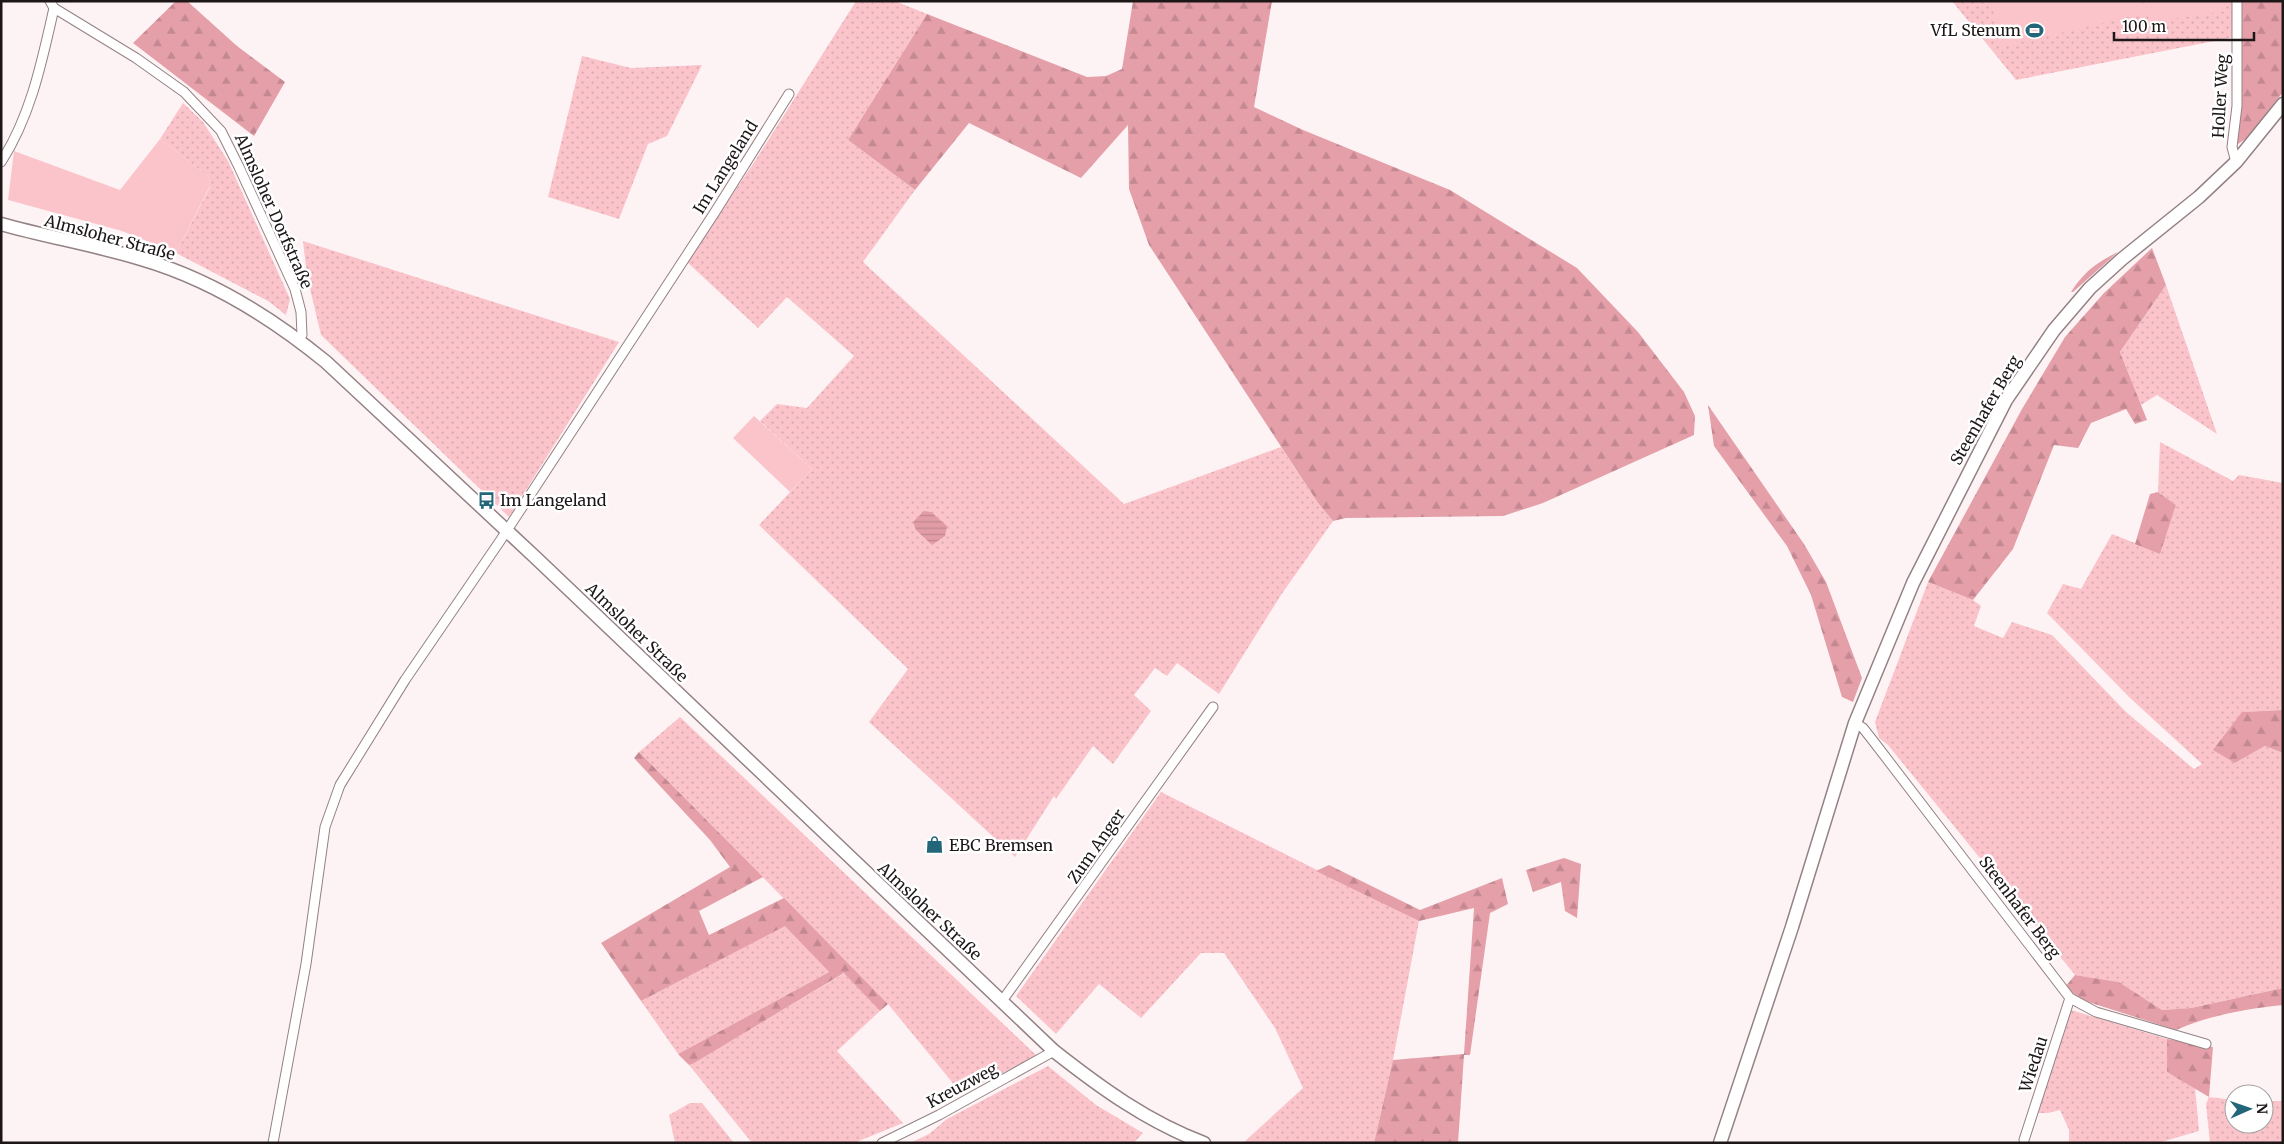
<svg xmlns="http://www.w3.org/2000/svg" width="2284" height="1144" font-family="Merriweather,serif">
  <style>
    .grass { fill: url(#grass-dots) }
    .forest { fill: url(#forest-firs) }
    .pitch { fill: #fbc4cb }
    .water { fill: url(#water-rules) }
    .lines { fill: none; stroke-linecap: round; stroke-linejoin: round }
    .street-casing { stroke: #938284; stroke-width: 11 }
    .secondary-casing { stroke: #938284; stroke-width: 15 }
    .street { stroke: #fff; stroke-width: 9 }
    .secondary { stroke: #fff; stroke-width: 12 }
    .labels { text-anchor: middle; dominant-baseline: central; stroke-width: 5; stroke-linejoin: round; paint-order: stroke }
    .poi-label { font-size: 16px; fill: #1c1617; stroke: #fff; text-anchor: start }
    .street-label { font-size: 16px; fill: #1c1617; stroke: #fff }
  </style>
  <defs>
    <pattern id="grass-dots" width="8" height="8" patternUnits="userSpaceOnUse" patternTransform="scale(1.25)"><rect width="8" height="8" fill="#fbc4cb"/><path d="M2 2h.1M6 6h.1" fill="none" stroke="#d7a8ae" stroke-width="1.8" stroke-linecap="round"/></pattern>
    <pattern id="forest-firs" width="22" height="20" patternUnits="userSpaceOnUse" patternTransform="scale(1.25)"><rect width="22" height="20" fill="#e49fa9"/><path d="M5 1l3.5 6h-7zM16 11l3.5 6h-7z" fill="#c38891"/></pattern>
    <pattern id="water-rules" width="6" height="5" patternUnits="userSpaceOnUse" patternTransform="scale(1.25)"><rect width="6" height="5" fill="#e19ca6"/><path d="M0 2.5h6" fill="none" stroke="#c0868e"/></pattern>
  </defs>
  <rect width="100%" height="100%" fill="#fef3f4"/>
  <!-- grass -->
  <path class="grass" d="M856 1H895L927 14 848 140 915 190 863 262 1124 504 1281 447 1318 503 1333 521 1281 595 1219 694 1177 663 1167 676 1155 668 1134 695 1151 711 1113 764 1093 746 1056 799 1054 796 1015 857 869 722 908 669 759 525 812 469 760 421 777 404 807 408 854 356 787 297 758 328 687 262 755 161Z
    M1952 1H2233L2235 37 2016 80Z
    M582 56 631 68 702 65 667 136 648 144 619 219 548 197Z
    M183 103 203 122 228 161 290 299 286 315 268 301 176 253 210 187 209 177 160 139Z
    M303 241 619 342 509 517 321 335 307 276Z
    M2166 285 2217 434 2157 395 2141 405 2120 352Z
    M2160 442 2233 481 2239 475 2283 483V710L2243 712 2235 763 2265 746 2283 753V988L2191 1008 2162 1010 2119 982 2075 975 1888 745 1879 738 1875 722 1928 582 1973 600 1981 606 1974 626 2003 638 2012 622 2052 635 2126 712 2194 769 2202 764 2129 697 2047 613 2063 584 2081 589 2112 534 2160 553 2176 505 2158 492Z
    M680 717 1037 1056 961 1093 888 1004 639 752Z
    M1161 792 1419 921 1393 1060 1374 1143H1243L1303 1088 1275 1028 1224 953H1201L1141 1018 1099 984 1056 1034 1016 996Z
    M785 925 829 972 678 1054 641 1001Z
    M845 973 880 1011 837 1051 903 1123 854 1143H752L689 1065Z
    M2071 1010 2167 1039V1072L2195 1087 2199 1131 2158 1143H2069V1130L2060 1110 2048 1113H2036Z
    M1048 1066 1096 1105 1143 1133 1134 1143H910L929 1134 947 1119Z
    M2209 1097 2234 1100V1124H2264V1115L2269 1101H2283V1143H2210L2206 1104Z
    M690 1103H702L734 1143H675L669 1115Z"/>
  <!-- forest -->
  <path class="forest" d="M176 1H187L237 46 285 82 254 136 133 43Z
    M1133 1H1272L1254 107 1303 130 1450 190 1577 268 1638 332 1684 392 1695 416 1694 435 1543 503 1503 516 1346 518 1333 521 1318 503 1149 245 1129 189 1128 125 1081 178 969 123 915 190 848 140 927 14 1087 77 1106 76 1122 69Z
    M2241 1H2283V92L2247 138 2238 144 2236 141Z
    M2152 248 2166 285 2120 352 2147 420 2135 424 2126 409 2091 423 2078 448 2054 445 2013 549 1973 600 1928 582 2022 409 2065 337 2104 293Z
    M2118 252 2073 292H2071C2085 271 2096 263 2118 252Z
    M1708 405 1804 544 1826 582 1862 678 1853 702 1842 697 1811 595 1787 546 1714 446Z
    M2158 492 2176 505 2160 554 2135 544 2150 494Z
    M2283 710V753L2265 746 2235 763 2213 750 2242 712Z
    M639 752 763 877 699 911 709 935 784 898 888 1004 880 1011 844 973 694 1063 689 1065 678 1054 829 972 785 926 641 1001 601 943 730 867 710 840 634 758Z
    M1564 858 1581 864 1577 918 1565 911 1561 882 1533 892 1526 870Z
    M1329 865 1420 910 1502 878 1508 904 1490 913 1470 1055H1464L1458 1143H1374L1393 1060 1464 1054 1474 908 1419 921 1316 871Z
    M2075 975 2119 982 2162 1010 2191 1008 2283 988V1005C2245 1009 2211 1015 2176 1030L2082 1000 2065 987Z
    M2167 1039 2213 1047 2209 1097 2167 1072Z"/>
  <!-- pitch -->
  <path class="pitch" d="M1991 1H2142L2145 13 2001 47Z
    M2146 1H2224L2226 11 2149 22Z
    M160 139 209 177 210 186 176 253 122 231 8 200 14 151 120 190Z
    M754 416 812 469 790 492 733 438Z"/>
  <!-- water -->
  <path class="water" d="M924 511 931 512 947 526 945 536 932 545 916 530 913 522Z"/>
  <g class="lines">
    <defs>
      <path id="street" d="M50 1 54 8 136 58 184 92 221 131 239 167 295 289 301 312 302 335 299 339
        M1 162C31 116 42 61 54 8
        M2236 162 2232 147 2237 106V1
        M1855 723 1863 728 1874 742 2070 998 2096 1012 2206 1044
        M1002 1001 1213 707
        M2024 1140 2070 998
        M273 1143 306 964 325 827 340 785 405 680 500 541 715 212 789 94
        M882 1143 939 1115 1054 1051"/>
      <path id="secondary" d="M1 224C47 237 95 245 141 259 210 279 271 317 326 362L536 558 1054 1051C1101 1088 1148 1122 1204 1143
        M1720 1143 1792 927 1855 723 1913 583 2006 400 2054 330 2090 288 2122 259 2199 197 2236 162 2283 104"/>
    </defs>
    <!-- street casing -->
    <use href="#street" class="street-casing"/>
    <!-- secondary casing -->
    <use href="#secondary" class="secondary-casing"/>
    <!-- street -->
    <use href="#street" class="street"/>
    <!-- secondary -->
    <use href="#secondary" class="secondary"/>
  </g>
  <!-- icons -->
  <defs>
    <symbol id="stadium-bare" viewBox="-9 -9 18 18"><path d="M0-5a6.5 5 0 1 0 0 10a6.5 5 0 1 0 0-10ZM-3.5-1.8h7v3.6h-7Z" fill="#236679" stroke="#fff" stroke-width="2.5" paint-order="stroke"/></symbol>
    <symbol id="bus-bare" viewBox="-9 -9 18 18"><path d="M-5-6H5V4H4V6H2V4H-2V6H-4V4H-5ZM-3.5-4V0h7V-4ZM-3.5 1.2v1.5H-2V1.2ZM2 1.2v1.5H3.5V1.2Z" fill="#236679" stroke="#fff" stroke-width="2.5" paint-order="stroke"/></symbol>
    <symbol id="shop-bare" viewBox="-9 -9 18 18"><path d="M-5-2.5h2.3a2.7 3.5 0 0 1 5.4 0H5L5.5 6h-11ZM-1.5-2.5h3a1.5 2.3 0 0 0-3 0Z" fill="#236679" stroke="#fff" stroke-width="2.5" paint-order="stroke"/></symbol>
  </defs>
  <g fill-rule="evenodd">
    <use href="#stadium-bare" x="2022" y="18" width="25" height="25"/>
    <use href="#bus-bare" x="474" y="488" width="25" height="25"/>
    <use href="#shop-bare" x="922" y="832" width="25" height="25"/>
  </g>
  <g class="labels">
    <!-- poi labels -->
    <g class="poi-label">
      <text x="2021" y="30" text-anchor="end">VfL Stenum</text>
      <text x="500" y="500">Im Langeland</text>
      <text x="949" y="845">EBC Bremsen</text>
    </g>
    <!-- street labels -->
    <g class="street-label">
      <text transform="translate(2220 96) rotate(-87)">Holler Weg</text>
      <text transform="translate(725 167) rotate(-58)">Im Langeland</text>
      <text transform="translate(274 211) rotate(66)">Almsloher Dorfstraße</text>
      <text transform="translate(110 237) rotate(15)">Almsloher Straße</text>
      <text transform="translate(1985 410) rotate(-60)">Steenhafer Berg</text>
      <text transform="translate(637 632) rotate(44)">Almsloher Straße</text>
      <text transform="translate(1096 846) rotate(-55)">Zum Anger</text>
      <text transform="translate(2020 907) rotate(53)">Steenhafer Berg</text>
      <text transform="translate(930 911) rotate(43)">Almsloher Straße</text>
      <text transform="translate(2033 1064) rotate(-72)">Wiedau</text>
      <text transform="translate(962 1085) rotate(-28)">Kreuzweg</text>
    </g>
  </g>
  <!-- border -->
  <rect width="2284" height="1144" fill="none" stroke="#1c1617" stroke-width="5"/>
  <!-- north arrow -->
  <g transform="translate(2249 1109) rotate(88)"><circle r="24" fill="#ffffff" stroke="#a4a2a2"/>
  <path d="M0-4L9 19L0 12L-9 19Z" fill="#236679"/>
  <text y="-8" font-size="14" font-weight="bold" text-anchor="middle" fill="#1c1617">N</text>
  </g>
  <!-- scale -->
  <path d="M2114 32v8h140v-8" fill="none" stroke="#1c1617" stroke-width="2.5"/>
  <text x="2122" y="32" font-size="15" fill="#1c1617" stroke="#ffffff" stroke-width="4" paint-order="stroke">100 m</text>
</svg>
